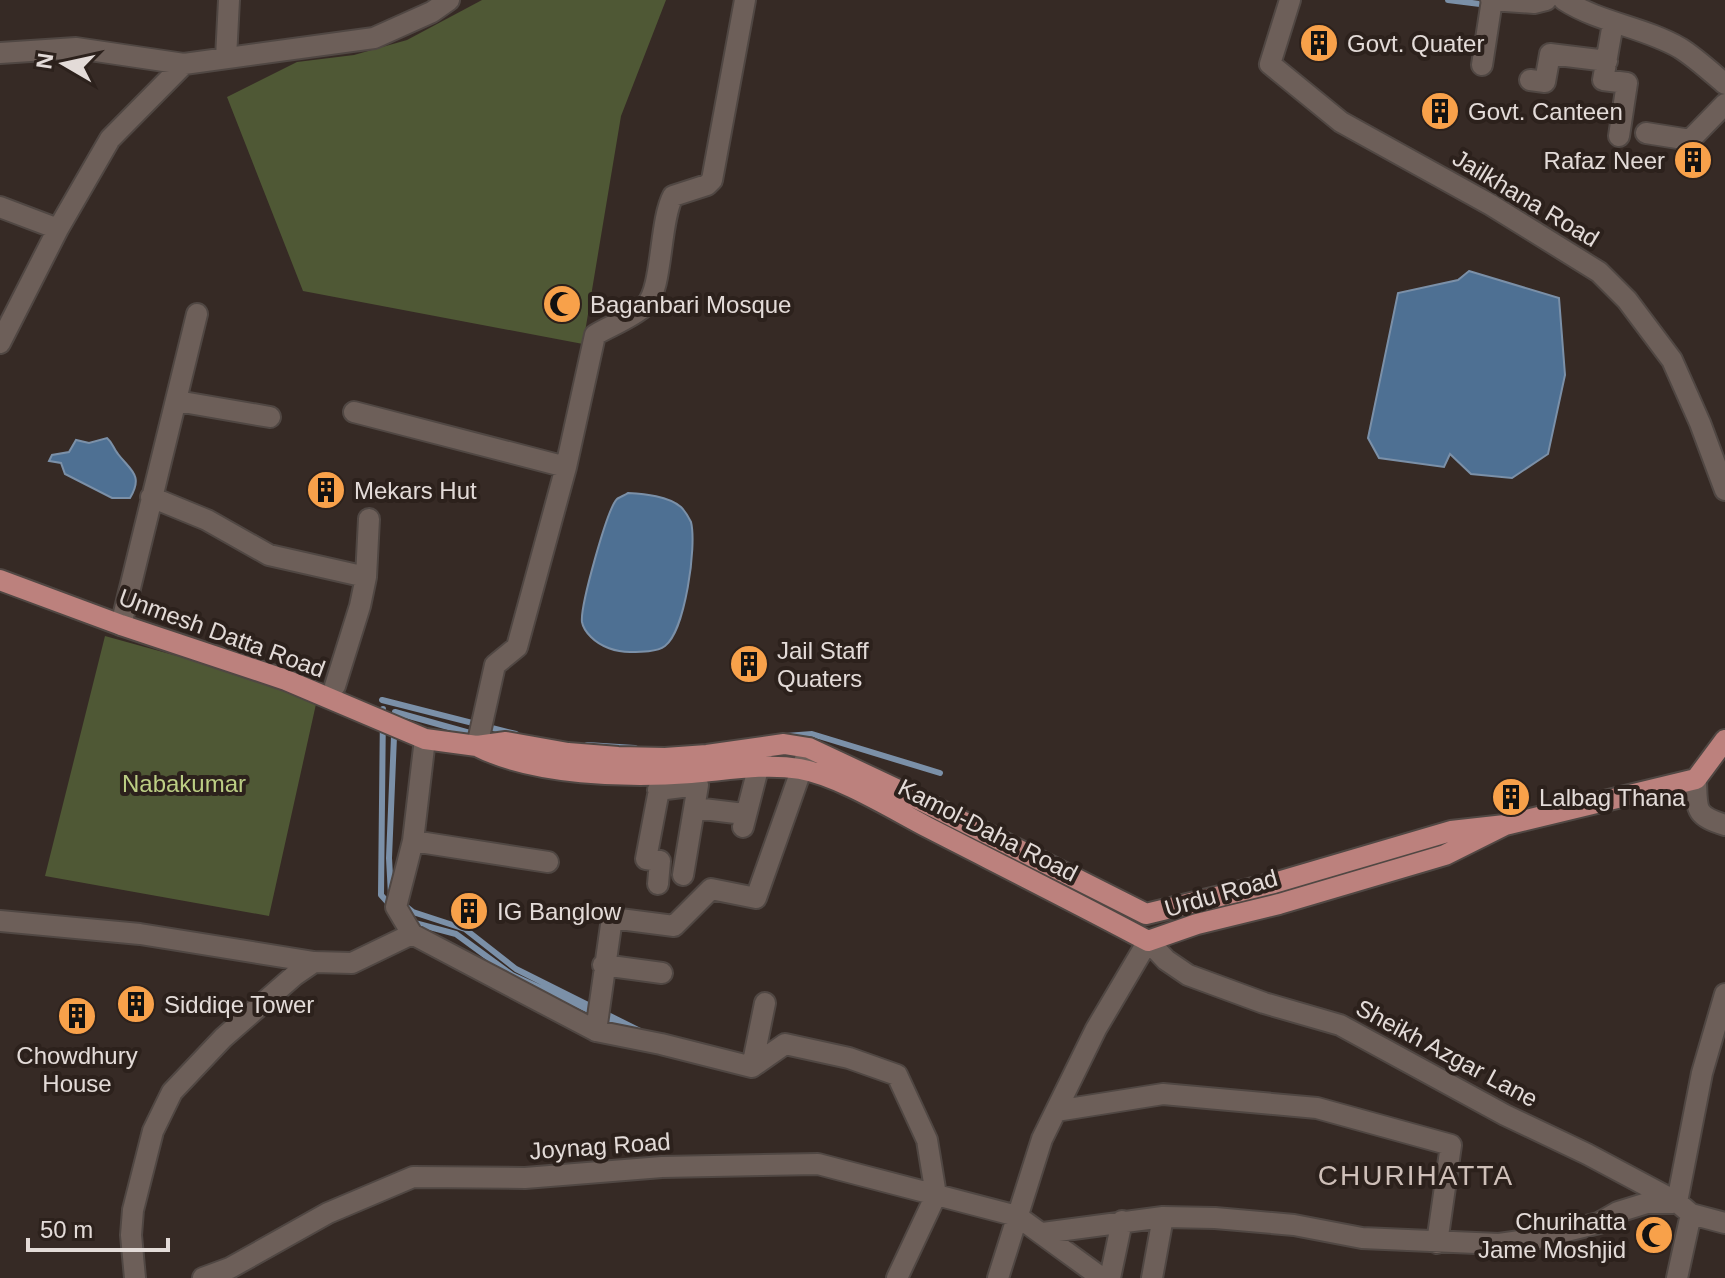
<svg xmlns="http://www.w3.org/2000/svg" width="1725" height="1278" font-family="Helvetica,sans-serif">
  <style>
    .green { fill: #4f5835 }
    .water { fill: #4e7093; stroke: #7b90a8; stroke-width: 2 }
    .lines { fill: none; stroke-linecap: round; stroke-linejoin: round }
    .stream { stroke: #7b90a8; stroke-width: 6 }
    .minor-casing { stroke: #504743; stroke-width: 24 }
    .major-casing { stroke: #504743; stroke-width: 24 }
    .minor { stroke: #6d5f59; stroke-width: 20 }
    .major { stroke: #bc817d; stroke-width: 20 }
    .labels { text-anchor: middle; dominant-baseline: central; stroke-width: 8; stroke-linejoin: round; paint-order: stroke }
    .poi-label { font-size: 24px; fill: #e3dbd8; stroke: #2c211c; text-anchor: start }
    .street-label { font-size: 24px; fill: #e3dbd8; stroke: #2c211c }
    .park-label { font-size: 24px; fill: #bcce84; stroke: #2c211c }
    .quarter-label { font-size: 28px; letter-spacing: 2px; fill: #cebfb8; stroke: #2c211c }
  </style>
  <rect width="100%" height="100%" fill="#362a25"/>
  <!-- green -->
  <path class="green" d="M482 0H666L621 116 583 344 303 291 227 97 297 62 354 55 407 40Z
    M105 636 318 695 269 916 45 876Z"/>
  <!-- water -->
  <path class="water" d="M1469 271 1559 298 1565 375 1548 454 1512 478 1471 474 1450 454 1444 467 1379 458 1368 438 1398 293 1458 280Z
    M107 438C113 443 113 448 118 454 130 470 144 475 130 498H112L65 474 61 463 49 461 52 455 69 452 76 440 89 443Z
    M628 493C645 494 668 496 681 507 684 510 689 518 691 522 697 546 685 631 665 646 657 652 641 652 630 652 616 652 601 647 591 637 587 633 583 628 582 622 580 607 607 509 617 499 618 498 627 494 628 493Z"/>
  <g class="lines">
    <!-- stream -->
    <path class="stream" d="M1448 0 1488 5
      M382 700 516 734
      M383 709 381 895 391 906
      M786 736 812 734 940 773
      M587 745 635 748
      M391 895 389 858 395 712 477 735
      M403 904 413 912 465 929 516 969 642 1032
      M411 922 456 934 512 975 593 1012
      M603 1017 625 1028"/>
    <defs>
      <path id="minor" d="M1290 0 1270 64 1341 122 1491 205 1599 272 1627 300 1672 360 1700 423 1725 490
        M1491 0 1534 3 1546 0
        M1564 0C1600 23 1644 27 1680 48 1696 58 1711 72 1725 84
        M1613 23 1603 80 1627 83 1619 136
        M0 53 76 48 184 64 374 38 432 12 449 0
        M226 58 229 0
        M1482 65 1492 0
        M1530 80 1545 82 1550 54 1607 61
        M1646 133 1690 140 1725 104
        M0 207 58 229
        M0 343 58 229 110 139 184 64
        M177 401 270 417
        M354 412 566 467
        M151 497 207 520 269 555 366 577 360 606 335 686
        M366 577 369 519
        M121 625 197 314
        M425 739 413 841 396 907 412 934 596 1031 661 1044 752 1067 785 1044 849 1058 897 1075 927 1140 936 1195 897 1278
        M477 746 495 665 517 647 566 467 595 335C610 326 632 318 645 306 663 291 659 222 673 196L707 185 712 180 745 0
        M1696 779C1697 810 1694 815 1725 825
        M658 790 698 785 683 875
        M695 808 744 814
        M743 827 762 753
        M413 841 548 862
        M658 884 660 861 646 859 665 758
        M0 921 140 934 314 962 352 963 412 934
        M603 965 662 973
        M596 1031 612 918 674 926 711 889 756 898 809 748
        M752 1067 765 1003
        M1056 1111 1163 1094 1317 1108 1451 1145 1437 1243
        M1677 1202 1702 1073 1725 994
        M1691 1214 1725 1223
        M1043 1233 1163 1217 1215 1218 1294 1225 1362 1238 1499 1244 1534 1239 1599 1223 1618 1212 1647 1203H1673
        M135 1278 131 1235 133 1210 153 1131 172 1092 223 1038 295 975 314 962
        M203 1278 230 1268 328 1213 413 1177 525 1178 662 1167 818 1164 1017 1216 1102 1278
        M998 1278 1042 1139 1096 1029 1148 941 1166 960 1188 975 1264 1003 1340 1025 1505 1115 1587 1154 1677 1202 1691 1214 1677 1278
        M1110 1278 1122 1221
        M1152 1278 1163 1217"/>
      <path id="major" d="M0 580 121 625 286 680 425 739 477 746 506 742 568 753 618 757 665 758 707 755 784 744 809 748 926 803 1146 914
        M477 746C533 775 628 778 691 773 727 770 765 763 800 769 839 776 891 808 927 827 1001 865 1075 902 1148 941L1197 924 1279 904 1445 855 1505 825
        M1146 914 1274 883 1451 831 1505 825 1696 779 1725 740"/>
    </defs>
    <!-- minor casing -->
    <use href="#minor" class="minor-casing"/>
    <!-- major casing -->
    <use href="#major" class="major-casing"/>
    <!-- minor -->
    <use href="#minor" class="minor"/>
    <!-- major -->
    <use href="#major" class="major"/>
  </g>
  <!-- icons -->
  <defs>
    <symbol id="building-disc" viewBox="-11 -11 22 22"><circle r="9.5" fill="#f8a14a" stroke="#2c211c"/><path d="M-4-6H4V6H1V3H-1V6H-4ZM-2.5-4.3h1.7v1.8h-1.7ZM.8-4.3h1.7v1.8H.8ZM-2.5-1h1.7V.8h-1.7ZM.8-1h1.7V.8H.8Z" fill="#111"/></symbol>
    <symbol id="mosque-disc" viewBox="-11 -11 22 22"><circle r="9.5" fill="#f8a14a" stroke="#2c211c"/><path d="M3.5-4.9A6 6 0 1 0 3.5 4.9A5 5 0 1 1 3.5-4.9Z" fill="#111"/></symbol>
  </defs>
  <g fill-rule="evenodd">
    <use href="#building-disc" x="1297" y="21" width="44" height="44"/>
    <use href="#building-disc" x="1418" y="89" width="44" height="44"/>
    <use href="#building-disc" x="1671" y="138" width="44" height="44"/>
    <use href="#mosque-disc" x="540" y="282" width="44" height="44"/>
    <use href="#building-disc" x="304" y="468" width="44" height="44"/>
    <use href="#building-disc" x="727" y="642" width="44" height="44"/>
    <use href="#building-disc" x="1489" y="775" width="44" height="44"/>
    <use href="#building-disc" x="447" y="889" width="44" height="44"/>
    <use href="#building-disc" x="114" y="982" width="44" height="44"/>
    <use href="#building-disc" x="55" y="994" width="44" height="44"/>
    <use href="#mosque-disc" x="1632" y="1213" width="44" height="44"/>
  </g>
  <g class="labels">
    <!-- poi labels -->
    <g class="poi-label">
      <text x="1347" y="43">Govt. Quater</text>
      <text x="1468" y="111">Govt. Canteen</text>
      <text x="1665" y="160" text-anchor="end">Rafaz Neer</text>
      <text x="590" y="304">Baganbari Mosque</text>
      <text x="354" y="490">Mekars Hut</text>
      <text x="777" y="650">Jail Staff<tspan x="777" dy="28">Quaters</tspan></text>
      <text x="1539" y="797">Lalbag Thana</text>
      <text x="497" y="911">IG Banglow</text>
      <text x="164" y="1004">Siddiqe Tower</text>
      <text x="77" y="1055" text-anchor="middle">Chowdhury<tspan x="77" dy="28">House</tspan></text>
      <text x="1626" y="1221" text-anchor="end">Churihatta<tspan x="1626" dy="28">Jame Moshjid</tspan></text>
    </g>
    <!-- street labels -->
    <g class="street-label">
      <text transform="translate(1526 198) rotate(31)">Jailkhana Road</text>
      <text transform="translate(222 633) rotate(20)">Unmesh Datta Road</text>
      <text transform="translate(988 830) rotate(27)">Kamol-Daha Road</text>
      <text transform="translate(1221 893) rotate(-16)">Urdu Road</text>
      <text transform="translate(1447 1053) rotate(28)">Sheikh Azgar Lane</text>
      <text transform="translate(600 1146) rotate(-4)">Joynag Road</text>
    </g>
    <!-- park labels -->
    <g class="park-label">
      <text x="184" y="783">Nabakumar</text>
    </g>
    <!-- quarter labels -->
    <g class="quarter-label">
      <text x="1416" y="1175">CHURIHATTA</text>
    </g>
  </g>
  <!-- north arrow -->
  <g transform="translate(64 64) rotate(279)" stroke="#2c211c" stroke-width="6" paint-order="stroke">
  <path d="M0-6L14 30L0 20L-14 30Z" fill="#e3dbd8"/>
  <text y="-12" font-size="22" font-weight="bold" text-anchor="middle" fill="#e3dbd8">N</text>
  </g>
  <!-- scale -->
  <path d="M28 1238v12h140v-12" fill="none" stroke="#e3dbd8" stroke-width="4"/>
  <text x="40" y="1238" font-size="24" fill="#e3dbd8" stroke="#2c211c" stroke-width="6" paint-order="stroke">50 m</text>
</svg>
